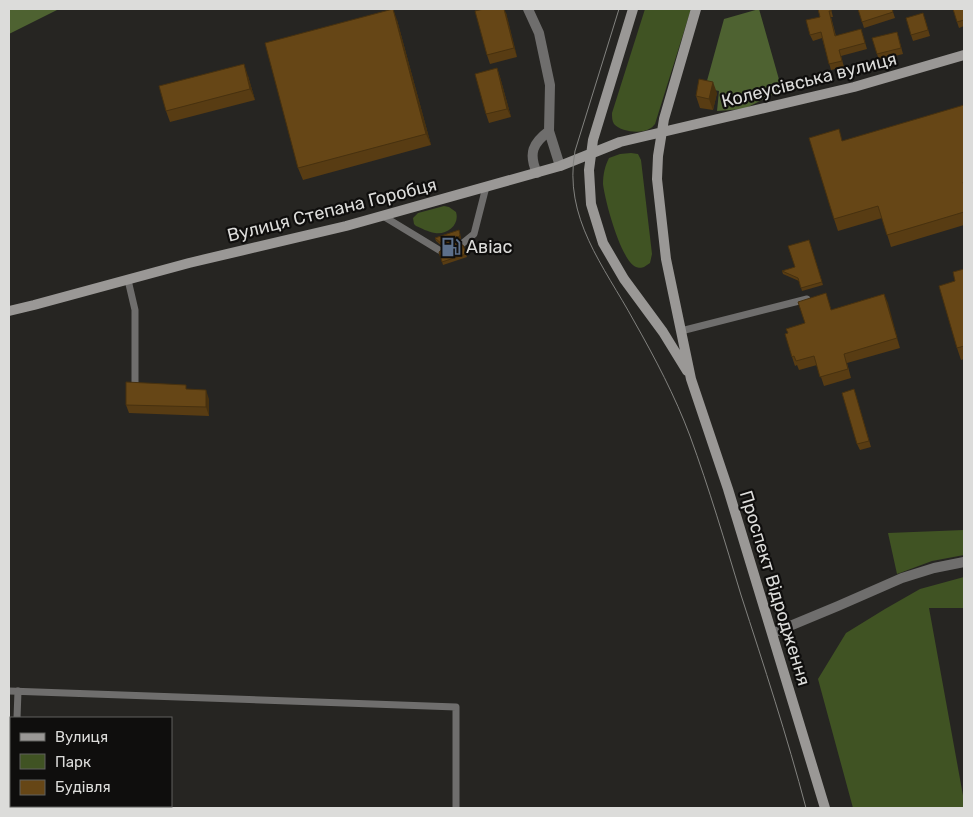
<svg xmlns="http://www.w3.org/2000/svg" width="973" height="817" font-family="Rubik,sans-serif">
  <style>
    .green { fill: #405323 }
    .forest { fill: #4e6231 }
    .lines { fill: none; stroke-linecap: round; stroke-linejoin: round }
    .lane { stroke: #6f6e6d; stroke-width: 7 }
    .street { stroke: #6f6e6d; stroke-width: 10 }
    .secondary { stroke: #9a9896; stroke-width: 10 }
    .tram { stroke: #82827f; stroke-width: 1 }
    .wall { fill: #583c13 }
    .shaded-wall { fill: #47310f }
    .building { fill: #664616; stroke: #47310f }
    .labels { text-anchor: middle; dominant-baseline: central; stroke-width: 4.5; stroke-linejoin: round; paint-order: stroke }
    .street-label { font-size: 18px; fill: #dcdcda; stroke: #0f0e0d }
    .poi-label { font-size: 18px; fill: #dcdcda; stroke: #0f0e0d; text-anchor: start }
  </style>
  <rect width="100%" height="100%" fill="#262522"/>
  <!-- green -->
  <path class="green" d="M645 9H691L655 124C653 126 652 128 649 129 641 134 621 132 614 124 612 121 612 117 612 113Z
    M631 153 638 154 641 160 652 254 650 263 644 267C642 268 638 268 636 267 621 261 605 201 603 184 603 174 605 166 609 158L620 154Z
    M444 206 449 207 456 212C460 225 447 235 435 233 428 232 421 228 416 226L414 224 413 218 418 213Z
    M964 530V555L932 561 897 574 888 533Z
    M964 577V608H929L964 801V808H853L818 679 846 633 885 609 920 589Z"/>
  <!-- forest -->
  <path class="forest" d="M9 9H59L9 34Z
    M759 9 782 90 744 109 717 111 719 91 705 88 724 19Z"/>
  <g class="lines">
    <!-- lane -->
    <path class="lane" d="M383 216 439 250
      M463 243 474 234 486 187
      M128 280 135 310V387
      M681 331 807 299
      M9 691 456 707V808
      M17 718 18 691
      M14 808V806"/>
    <!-- street -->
    <path class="street" d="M528 9 539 33 550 85 549 131C533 143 528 153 537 173
      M549 131 560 166
      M773 633 838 606 902 578 934 568 964 562"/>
    <!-- secondary -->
    <path class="secondary" d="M633 9 593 140 589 170 591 204 603 243 624 279 663 332 687 371
      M696 9 664 119 658 156 657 179 666 259 691 379 728 489 825 808
      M9 311 34 305 189 263 346 226 560 166 620 142 854 87 964 55"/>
    <!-- tram -->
    <path class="tram" d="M619 9 575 151C563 218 604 266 634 321 655 358 675 396 690 436 709 488 725 542 741 595 764 666 787 736 806 808"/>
  </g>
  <!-- wall -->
  <path class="wall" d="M831 9 833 17H831L836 36 861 29 867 49 841 56 844 67 831 70 822 38 813 41 810 35 820 17Z
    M858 9H892L895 18 864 28Z
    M964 9V26L959 28 957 22Z
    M506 13 517 57 490 64 487 55Z
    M925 19 930 36 913 41 911 35Z
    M397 20 431 145 303 180 298 168Z
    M897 32 903 54 879 60 877 54Z
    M497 68 500 77 511 117 489 123 486 114Z
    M248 76 255 100 170 122 166 111Z
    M717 93 713 110 700 108 696 96Z
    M964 105V225L891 247 882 218 838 231 834 219Z
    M459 230 461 238 458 241V243L460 245H463L467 257 443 265 439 252 443 249V247L436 241 435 238Z
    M809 240 823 285 802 291 799 281 783 274 782 271 795 267Z
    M964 269V359L961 360 957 348 955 281Z
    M884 294 900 348 847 363 851 378 824 386 817 365 799 370 797 365 795 366 792 357 788 333 805 323 829 302 831 310Z
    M188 389 209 399V416L129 413 126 405Z
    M854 389 871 447 860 450 857 444Z"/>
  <!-- shaded-wall -->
  <path class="shaded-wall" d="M393 9 397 20 431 145 426 134Z
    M504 9 506 13 517 57 514 48Z
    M244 64 248 76 255 100 250 89Z
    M497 68 500 77 511 117 507 109Z
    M713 82 717 93 713 110 709 99Z
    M460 235 461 238 458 241V244L457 241V238Z
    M884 294 888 303 900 348 897 338Z
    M206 390 209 399V416L206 407Z"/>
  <!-- building -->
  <path class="building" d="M393 9 426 134 298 168 265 43Z
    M484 9H504L514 48 487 55 475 11Z
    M818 9H831V11H829L835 36 861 29 865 43 839 50 842 61 829 64 821 32 810 35 806 20 820 17Z
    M858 9H892L893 12 862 22Z
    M953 9H964V20L957 22Z
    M923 13 928 30 911 35 906 18Z
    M897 32 901 48 877 54 872 38Z
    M244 64 250 89 166 111 159 86Z
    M497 68 507 109 486 114 475 74Z
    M699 79 713 82 709 99 696 96Z
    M964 105V182H963L964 186V212L887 235 878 206 834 219 809 138 839 129 842 141Z
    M459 230 460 235 457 238V241L460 245H463L466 254 442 262 439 252 443 249V245L435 238Z
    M809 240 822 282 801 288 798 278 782 271 795 267 788 246Z
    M964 269V346L957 348 939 286 955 281 953 272Z
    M826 293 831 310 884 294 897 338 844 354 848 369 820 377 814 356 796 361 794 356 792 357 785 334 788 333 786 329 805 323 798 302Z
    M126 382 186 385V389L206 390V407L126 405Z
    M854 389 869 441 857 444 842 393Z"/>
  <!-- icons -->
  <defs>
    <symbol id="fuel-bare" viewBox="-9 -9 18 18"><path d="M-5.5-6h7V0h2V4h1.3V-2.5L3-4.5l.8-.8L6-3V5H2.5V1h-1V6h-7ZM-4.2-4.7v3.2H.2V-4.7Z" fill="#5c6f8a" stroke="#0f0e0d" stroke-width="2.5" paint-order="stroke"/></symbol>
  </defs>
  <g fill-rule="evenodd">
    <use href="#fuel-bare" x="437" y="233" width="28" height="28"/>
  </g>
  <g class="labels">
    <!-- street labels -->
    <g class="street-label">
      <text transform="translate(809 80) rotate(-14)">Колеусівська вулиця</text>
      <text transform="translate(332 210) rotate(-14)">Вулиця Степана Горобця</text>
      <text transform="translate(775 588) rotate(73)">Проспект Відродження</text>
    </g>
    <!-- poi labels -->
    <g class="poi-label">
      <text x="466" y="247">Авіас</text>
    </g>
  </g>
  <!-- border -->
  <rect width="973" height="817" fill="none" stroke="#dcdcda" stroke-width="20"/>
  <!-- legend -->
  <rect x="10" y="717" width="162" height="90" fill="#0f0e0d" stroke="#61605f"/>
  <rect x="20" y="733" width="25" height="8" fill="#9a9896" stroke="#61605f"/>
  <text x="55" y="742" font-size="15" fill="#dcdcda">Вулиця</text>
  <rect x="20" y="754" width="25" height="15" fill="#405323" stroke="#61605f"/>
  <text x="55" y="767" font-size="15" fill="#dcdcda">Парк</text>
  <rect x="20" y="780" width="25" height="15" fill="#664616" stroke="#61605f"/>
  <text x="55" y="792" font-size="15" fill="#dcdcda">Будівля</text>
</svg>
